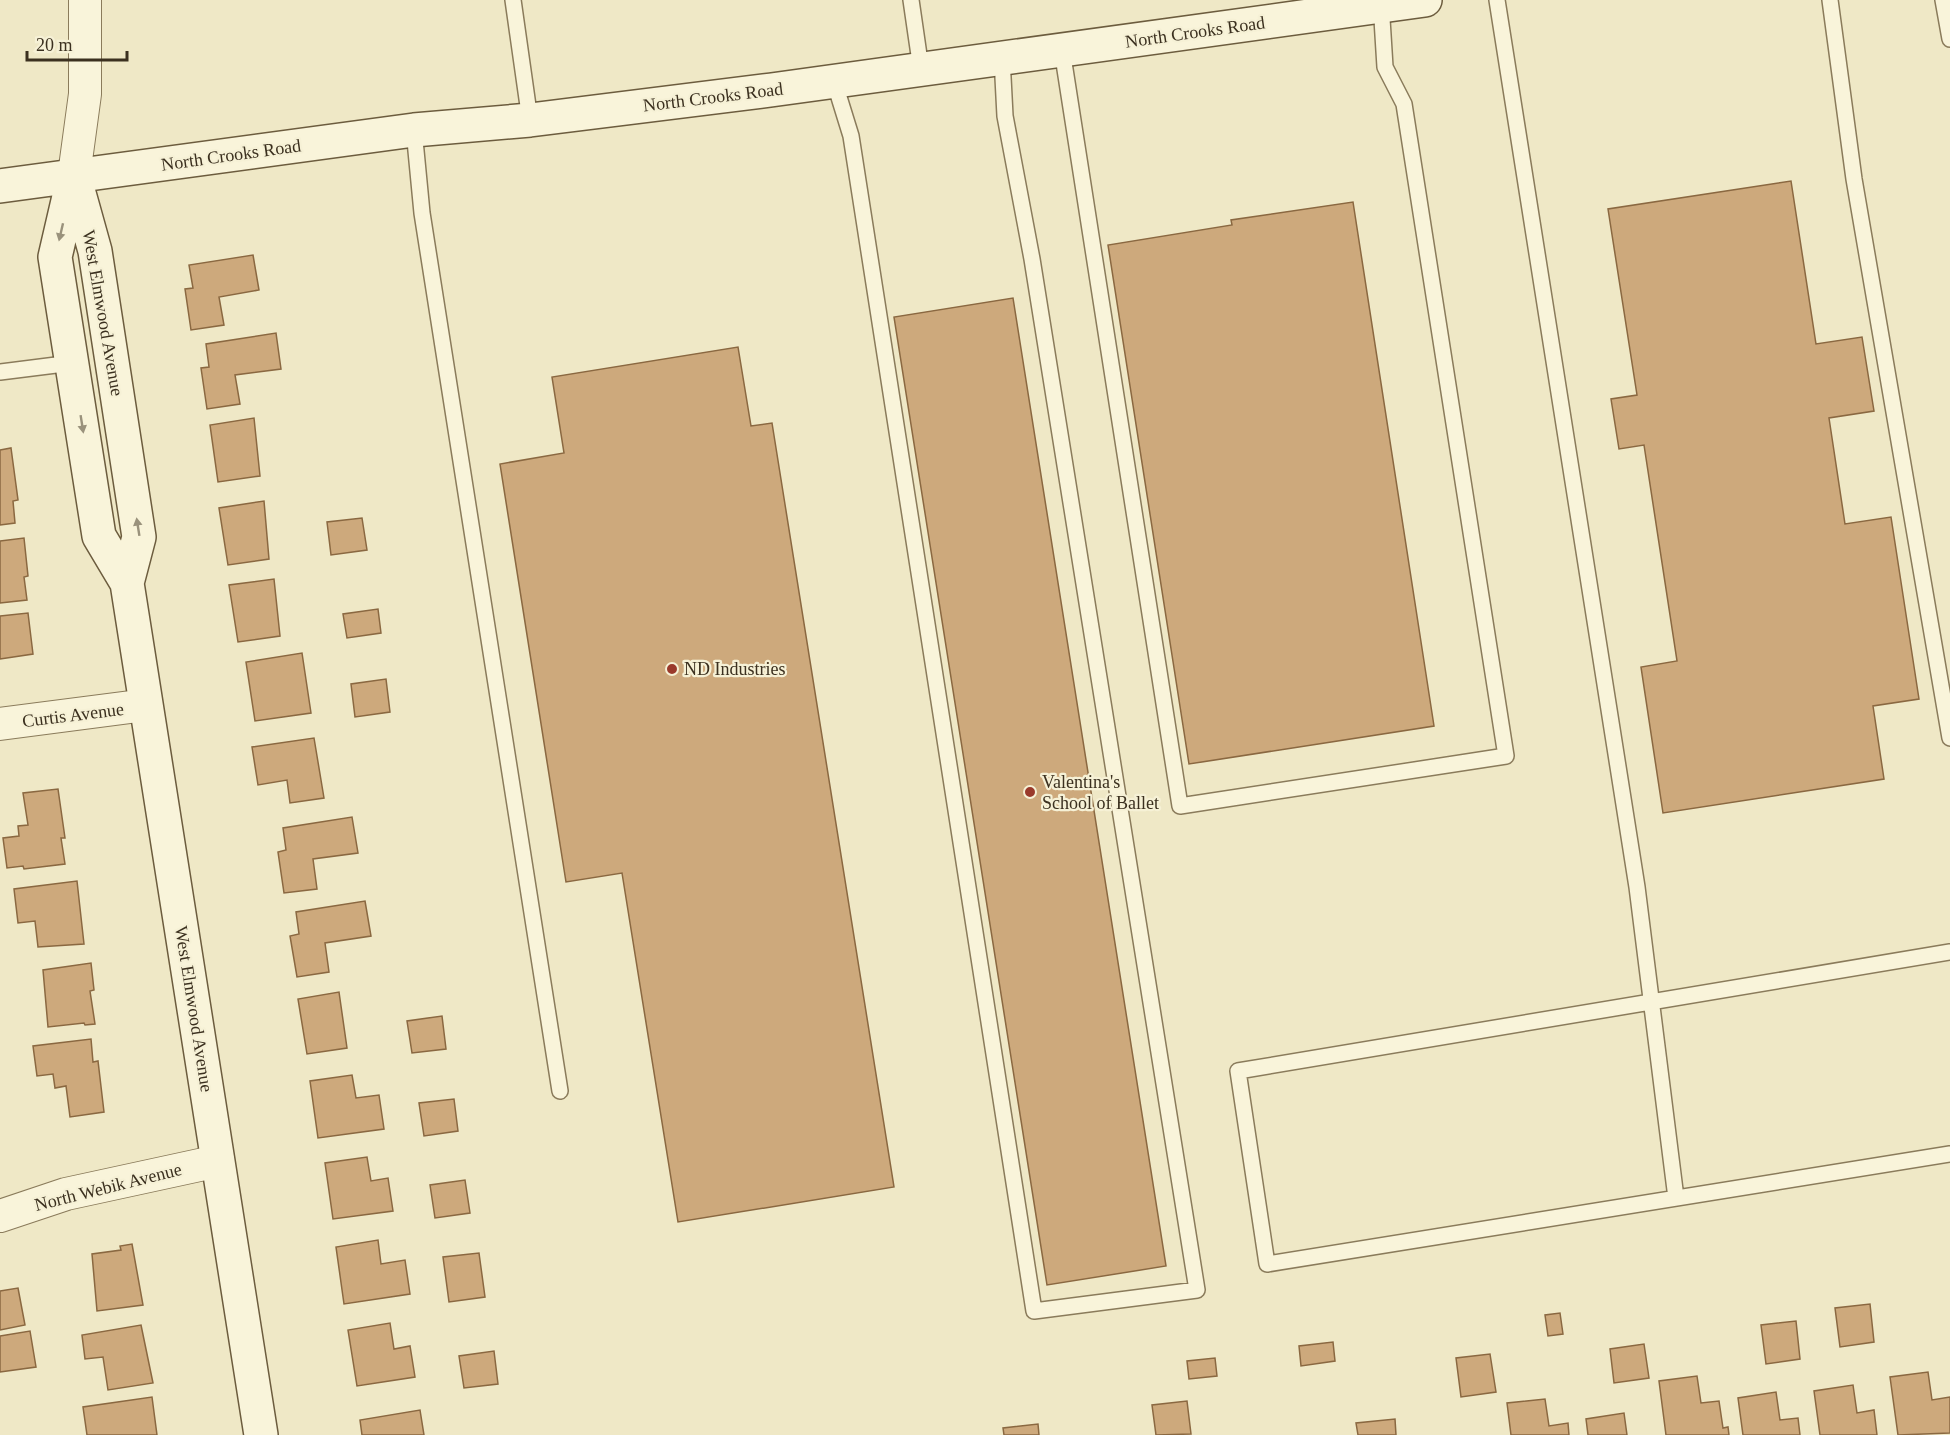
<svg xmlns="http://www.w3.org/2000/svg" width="1950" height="1435" font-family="Georgia,serif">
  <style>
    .building { fill: #cda97c; stroke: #8a6841; stroke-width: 1.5 }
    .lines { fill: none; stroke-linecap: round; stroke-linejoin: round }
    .lane-casing { stroke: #8a7b5b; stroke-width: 18 }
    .street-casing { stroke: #8a7b5b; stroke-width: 34 }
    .secondary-casing { stroke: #6c5c3e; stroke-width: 36 }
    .lane { stroke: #f9f4da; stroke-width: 15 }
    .street { stroke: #f9f4da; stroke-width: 32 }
    .secondary { stroke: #f9f4da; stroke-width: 33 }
    .oneway { fill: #9a927c }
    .poi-dot { fill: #9a3a2b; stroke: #f6f1d6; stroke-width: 2 }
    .labels { text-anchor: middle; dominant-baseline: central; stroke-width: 4.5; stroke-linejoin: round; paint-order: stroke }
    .street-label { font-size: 18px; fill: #3b301f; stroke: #f6f1d6 }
    .poi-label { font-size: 18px; fill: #3b301f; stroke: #f6f1d6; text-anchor: start }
  </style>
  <rect width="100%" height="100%" fill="#efe8c6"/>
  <!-- building -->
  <path class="building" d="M1791 181 1816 344 1862 337 1874 411 1829 418 1845 524 1891 517 1919 699 1873 706 1884 779 1663 813 1641 667 1677 661 1644 445 1619 449 1611 399 1637 395 1608 209Z
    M1353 202 1434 726 1189 764 1108 245 1232 225 1231 220Z
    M253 255 259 290 219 297 224 325 191 330 185 289 193 288 189 265Z
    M1013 298 1166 1266 1047 1285 894 317Z
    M276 333 281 369 235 375 240 404 207 409 201 368 209 367 206 344Z
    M738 347 751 426 772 423 894 1187 678 1222 622 873 566 882 500 464 564 453 552 377Z
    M254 418 260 476 218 482 210 425Z
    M11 448 18 500 13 501 15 523 0 525V450Z
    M264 501 269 559 228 565 219 508Z
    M362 518 367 550 331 555 327 522Z
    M24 538 28 576 24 577 27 600 0 603V541Z
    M274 579 280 636 238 642 229 585Z
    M378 609 381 633 347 638 343 614Z
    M28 613 33 654 0 659V616Z
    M302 653 311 713 255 721 246 662Z
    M386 679 390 712 355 717 351 684Z
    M314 738 324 798 290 803 287 780 258 785 252 747Z
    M58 789 65 838H61L65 864 24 869 23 866 7 868 3 838 19 836 18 826 28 825 23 793Z
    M352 817 358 853 313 859 317 889 284 893 278 852 286 850 283 828Z
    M77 881 84 944 38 947 35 921 18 923 14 889Z
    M365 901 371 936 325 943 329 972 297 977 290 936 299 934 296 912Z
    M91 963 94 990 90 991 95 1024 85 1025 84 1023 48 1027 43 970Z
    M339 992 347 1048 307 1054 298 999Z
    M442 1016 446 1049 412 1053 407 1021Z
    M91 1039 93 1062 98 1061 104 1112 70 1117 66 1086 55 1088 53 1074 37 1076 33 1046Z
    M352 1075 356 1098 379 1095 384 1129 318 1138 310 1081Z
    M454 1099 458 1131 424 1136 419 1103Z
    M367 1157 371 1181 388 1178 393 1211 333 1219 325 1163Z
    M465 1180 470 1213 435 1218 430 1185Z
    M378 1240 381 1264 405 1260 410 1294 344 1304 336 1247Z
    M132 1244 143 1305 97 1311 92 1254 121 1250 120 1246Z
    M479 1253 485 1297 449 1302 443 1257Z
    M18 1288 25 1325 0 1330V1291Z
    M1870 1304 1874 1342 1840 1347 1835 1308Z
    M1560 1313 1563 1334 1548 1336 1545 1315Z
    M1796 1321 1800 1359 1766 1364 1761 1325Z
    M390 1323 394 1349 410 1346 415 1377 357 1386 348 1330Z
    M141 1325 153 1383 108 1390 103 1357 85 1359 82 1335Z
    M30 1331 36 1367 0 1372V1336Z
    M1333 1342 1335 1361 1301 1366 1299 1346Z
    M1644 1344 1649 1378 1614 1383 1610 1349Z
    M494 1351 498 1384 464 1388 459 1356Z
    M1490 1354 1496 1392 1461 1397 1456 1358Z
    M1215 1358 1217 1376 1189 1379 1187 1361Z
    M1928 1372 1932 1400 1950 1397V1433L1898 1435 1890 1377Z
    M1697 1376 1701 1403 1719 1401 1723 1428 1728 1427 1729 1435H1666L1659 1381Z
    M1853 1385 1857 1413 1874 1410 1877 1435H1820L1814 1391Z
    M1776 1392 1780 1420 1798 1418 1800 1435H1743L1738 1398Z
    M152 1397 157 1435H87L83 1407Z
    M1545 1399 1549 1426 1568 1423 1569 1435H1511L1507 1403Z
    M1187 1401 1191 1434 1156 1435 1152 1405Z
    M420 1410 424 1435H362L360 1420Z
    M1624 1413 1627 1435H1588L1586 1419Z
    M1395 1419 1396 1435H1358L1356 1423Z
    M1038 1424 1039 1435H1004L1003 1428Z"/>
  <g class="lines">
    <defs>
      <path id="lane" d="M513 0 530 120
        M911 0 921 69
        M1497 0 1637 887 1676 1198
        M1830 0 1854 179 1950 738
        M1943 0 1950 39
        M1062 50 1180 806 1506 756 1404 104 1385 67 1381 3
        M834 81 851 136 1034 1311 1197 1290 1032 259 1005 116 1002 58
        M414 130 422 213 560 1091
        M0 372 72 363
        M1950 952 1238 1071 1267 1264 1950 1154"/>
      <path id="street" d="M74 175 85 94V0
        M0 724 146 705
        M0 1216 66 1194 218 1161"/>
      <path id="secondary" d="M74 175 55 257 99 536 127 583 261 1435
        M75 179 95 251 139 537 127 583
        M0 186 414 130 530 120 771 90 1425 0"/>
    </defs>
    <!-- lane casing -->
    <use href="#lane" class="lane-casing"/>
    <!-- street casing -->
    <use href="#street" class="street-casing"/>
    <!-- secondary casing -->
    <use href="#secondary" class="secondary-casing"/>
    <!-- lane -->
    <use href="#lane" class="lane"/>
    <!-- street -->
    <use href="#street" class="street"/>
    <!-- secondary -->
    <use href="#secondary" class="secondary"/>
  </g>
  <!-- one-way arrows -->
  <defs><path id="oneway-solid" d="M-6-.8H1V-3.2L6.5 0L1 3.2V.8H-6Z" transform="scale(1.5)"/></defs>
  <g class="oneway">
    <use href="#oneway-solid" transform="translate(61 232) rotate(103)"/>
    <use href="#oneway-solid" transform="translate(82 424) rotate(81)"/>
    <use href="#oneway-solid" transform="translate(138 527) rotate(-99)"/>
  </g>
  <!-- markers -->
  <g class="poi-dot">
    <circle cx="672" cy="669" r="6"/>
    <circle cx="1030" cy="792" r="6"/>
  </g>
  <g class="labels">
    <!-- street labels -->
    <g class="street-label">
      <text transform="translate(1195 32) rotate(-8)">North Crooks Road</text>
      <text transform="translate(713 97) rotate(-7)">North Crooks Road</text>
      <text transform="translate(231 155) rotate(-8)">North Crooks Road</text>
      <text transform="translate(103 313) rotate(80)">West Elmwood Avenue</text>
      <text transform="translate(73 715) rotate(-7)">Curtis Avenue</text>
      <text transform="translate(194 1009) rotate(81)">West Elmwood Avenue</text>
      <text transform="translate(108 1187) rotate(-14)">North Webik Avenue</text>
    </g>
    <!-- poi labels -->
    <g class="poi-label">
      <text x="684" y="669">ND Industries</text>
      <text x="1042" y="782">Valentina's<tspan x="1042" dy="21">School of Ballet</tspan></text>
    </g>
  </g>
  <!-- scale -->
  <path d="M27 51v9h100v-9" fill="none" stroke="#3b301f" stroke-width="3"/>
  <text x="36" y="51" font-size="18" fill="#3b301f" stroke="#f6f1d6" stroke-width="4.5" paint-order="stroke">20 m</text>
</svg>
